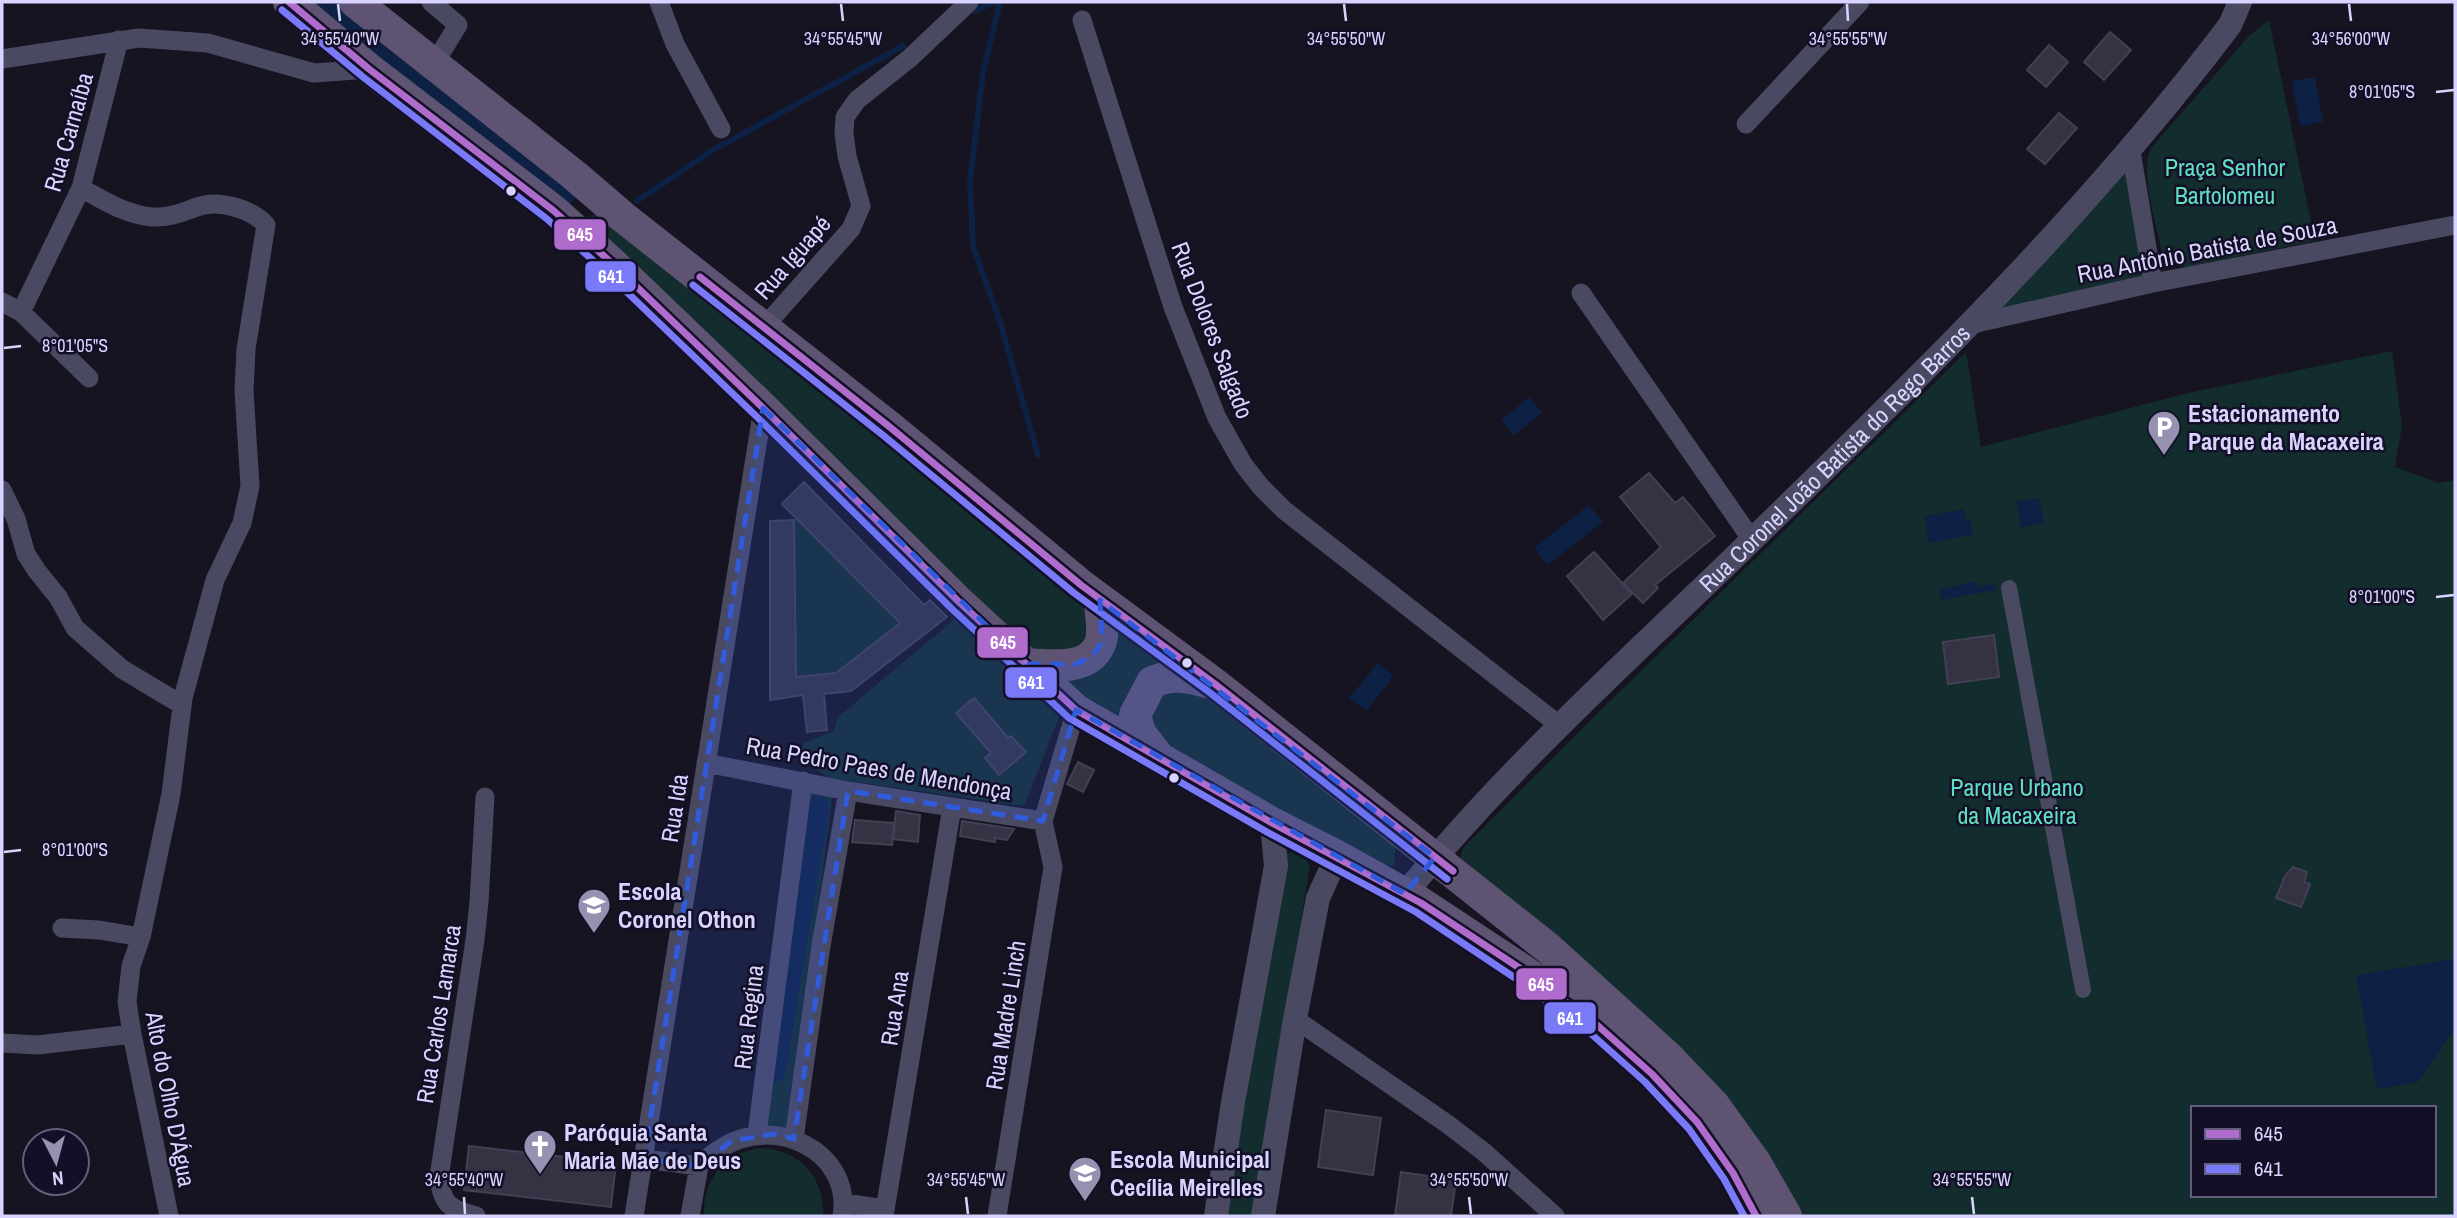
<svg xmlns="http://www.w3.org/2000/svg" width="2457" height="1218" font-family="'Archivo Narrow',sans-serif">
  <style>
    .green { fill: #132c2d; fill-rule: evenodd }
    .water { fill: #0d2144 }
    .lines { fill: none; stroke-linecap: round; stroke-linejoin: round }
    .stream { stroke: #0d2144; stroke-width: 6 }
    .canal { stroke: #0d2144; stroke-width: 23 }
    .building { fill: #343243; stroke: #433f54; stroke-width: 2 }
    .pedestrian { stroke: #4a4962; stroke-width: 16 }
    .minor { stroke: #4a4962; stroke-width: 19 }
    .tertiary { stroke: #4a4962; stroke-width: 24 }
    .primary { stroke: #5e5373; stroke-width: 32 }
    .bus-1-casing { stroke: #130f26; stroke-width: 12 }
    .bus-2-casing { stroke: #130f26; stroke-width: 12 }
    .bus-1 { stroke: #b06ccc; stroke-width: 7 }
    .bus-2 { stroke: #7a7af9; stroke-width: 7 }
    .marked { fill: #305bdc; fill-opacity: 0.2; stroke: #305bdc; stroke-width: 5; stroke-dasharray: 14 9; stroke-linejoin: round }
    .ticks { fill: none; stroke: #d9d4ff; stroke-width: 2.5 }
    .bus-dot { fill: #d9d4ff; stroke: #130f26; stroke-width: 2.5 }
    .labels { text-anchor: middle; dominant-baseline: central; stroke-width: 5; stroke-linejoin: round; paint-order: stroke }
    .street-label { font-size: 24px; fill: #d9d4ff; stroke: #130f26 }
    .park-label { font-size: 24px; fill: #5fe0c0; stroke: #130f26 }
    .poi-label { font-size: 24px; font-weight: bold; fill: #d9d4ff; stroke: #130f26; text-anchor: start }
    .ticks-label { font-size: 18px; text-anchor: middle; fill: #d9d4ff; stroke: #130f26; stroke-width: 5; stroke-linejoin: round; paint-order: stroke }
    .line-badge { stroke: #130f26; stroke-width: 2.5 }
    .badge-label { font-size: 19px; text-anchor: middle; font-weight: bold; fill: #fff }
  </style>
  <rect width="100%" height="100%" fill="#161421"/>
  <!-- green -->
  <path class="green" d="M2269 20 2315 241 2186 267C2175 267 2167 264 2162 253 2157 225 2139 174 2151 148L2250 35Z
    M2124 159 2146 281 1979 312Z
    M602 213 1396 839 1394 865 1379 868 1079 696 581 218Z
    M2392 351 2402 426 2395 467 2439 483 2455 480V1216H1801L1460 860 1463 848 1600 711 1966 352 1981 447 2188 393ZM2193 1108H2434V1195H2193Z
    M794 520H798L900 623 835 674 796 676Z
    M957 617 1059 712 1058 720 1024 806 829 778 800 758 803 743 834 731 837 718Z
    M806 784 833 791 789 1137 758 1134Z
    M1291 852 1305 859 1310 865 1254 1216H1227L1284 855Z
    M762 1148C800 1150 825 1178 823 1216H704C702 1180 725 1152 762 1148Z"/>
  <!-- water -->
  <path class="water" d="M2315 77 2323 122 2300 126 2292 81Z
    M1529 397 1542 412 1514 436 1501 420Z
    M2039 498 2044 523 2021 527 2016 501Z
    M1589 505 1603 522 1547 565 1534 548Z
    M1964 509 1965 519H1970L1973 535 1929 543 1925 516Z
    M1977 581 1978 586 1995 584 1996 590 1941 600 1939 589Z
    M1378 663 1394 676 1366 711 1349 698Z
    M2455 959V1028L2418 1082 2377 1089 2356 975Z"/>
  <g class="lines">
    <!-- stream -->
    <path class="stream" d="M1000 2 983 72 970 182 973 246 1001 325 1038 455
      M975 11 994 2
      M637 201 713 150 903 46"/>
    <!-- canal -->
    <path class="canal" d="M322 2 564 194
      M774 1071 818 807"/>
  </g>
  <!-- building -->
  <path class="building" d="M2110 32 2131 50 2104 80 2084 62Z
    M2049 45 2068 62 2046 87 2027 70Z
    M2059 113 2077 128 2045 164 2027 149Z
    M1649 473 1675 503 1683 497 1715 536 1655 585 1658 588 1643 603 1623 583 1661 547 1620 497Z
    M804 482 924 605 930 600 947 617 851 691 824 694 827 730 807 732 803 695 770 700V521L794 520 796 677 836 673 900 623 782 504Z
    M1594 552 1632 594 1603 620 1567 576Z
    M1994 635 1999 677 1948 684 1943 642Z
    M974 698 1008 738 1011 736 1026 752 999 775 985 758 991 753 956 713Z
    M1078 762 1094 770 1083 792 1067 784Z
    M896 811 920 815 918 842 893 839Z
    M855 820 894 823 892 845 852 842Z
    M962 821 1014 829 1007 840 995 838V842L960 836Z
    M2293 867 2307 872 2304 882 2310 884 2301 907 2276 898 2285 876Z
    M1326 1110 1381 1118 1373 1175 1318 1167Z
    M469 1146 616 1163 611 1207 464 1190Z
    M1401 1172 1456 1180 1451 1216H1395Z"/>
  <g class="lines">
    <!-- pedestrian -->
    <path class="pedestrian" d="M2009 588 2083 990"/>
    <!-- minor -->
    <path class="minor" d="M431 2 458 25 434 64
      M659 2 675 44 721 129
      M1082 20 1173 307 1217 418 1243 464 1261 487 1284 510 1559 725
      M2 59 139 38 208 43 314 73 369 69
      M1746 124 1860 2
      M2131 151 2153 283
      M81 188C104 201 125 214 152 217 171 218 182 212 200 206 220 200 252 209 266 225L246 349 244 391 250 486 242 523 215 580 183 698 171 794 141 937 131 966 127 1002 132 1034 169 1216
      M1581 293 1752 540
      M2 302 21 312 89 378
      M21 312 81 188 119 40
      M1968 325 2153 283 2455 225
      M764 327 851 229 861 206 847 156 844 133 845 117 857 100 910 58 969 2
      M2 490 16 519 26 554 37 571 58 597 75 628 122 669 182 705
      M706 763 848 791 1043 821
      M62 928 99 930 141 937
      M1295 1019 1446 1123 1484 1152 1555 1216
      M2 1043 38 1045 132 1034
      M757 1134 803 781
      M794 1139 821 946 848 791
      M644 1159 699 1166
      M844 1203 885 1209
      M476 1216C450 1209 442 1205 439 1177L475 940 479 902 485 797
      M634 1216 763 408
      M690 1216 699 1166C704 1159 712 1154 720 1149 773 1113 853 1151 842 1216
      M884 1216 952 807
      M997 1216 1053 867 1043 821 1076 710"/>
    <!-- tertiary -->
    <g class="tertiary">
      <path id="s1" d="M1405 894C1509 766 1633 656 1751 541 1919 378 2088 213 2230 25L2240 2"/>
      <path d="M1216 1216 1233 1102 1276 866 1272 823"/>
      <path d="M1263 1216 1295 1019 1318 898 1337 856"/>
    </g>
    <!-- primary -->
    <path class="primary" d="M289 2 369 69 554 211 615 266 763 408 959 602 1076 710 1272 823 1337 856 1421 903 1521 969 1596 1024 1652 1074 1697 1122 1733 1173 1756 1216
      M355 2 574 175 623 217 891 428 1081 585 1215 684 1548 948 1668 1057 1714 1105 1755 1162 1786 1216
      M1026 664C1050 665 1088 672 1100 644 1105 633 1100 612 1100 600
      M1157 755 1140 733 1135 715 1152 682C1172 674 1186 676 1207 682"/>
    <defs>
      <path id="bus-1" d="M289 2 369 69 554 211 615 266 763 408 959 602 1076 710 1272 823 1421 903 1521 969 1596 1024 1652 1074 1697 1122 1733 1173 1756 1216
        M700 277 891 428 1081 585 1215 684 1453 871"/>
      <path id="bus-2" d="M282 10 363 77 547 219 608 274 756 416 952 609 1069 718 1267 832 1416 912 1515 978 1589 1032 1645 1082 1689 1129 1724 1179 1744 1216
        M693 285 884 436 1074 593 1209 692 1447 879"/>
    </defs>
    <!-- bus-1 casing -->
    <use href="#bus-1" class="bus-1-casing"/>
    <!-- bus-2 casing -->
    <use href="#bus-2" class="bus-2-casing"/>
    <!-- bus-1 -->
    <use href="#bus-1" class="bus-1"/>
    <!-- bus-2 -->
    <use href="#bus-2" class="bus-2"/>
  </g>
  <!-- marked area -->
  <path class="marked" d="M763 408 1026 664H1076L1092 656 1102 642 1100 600 1435 857 1405 894 1076 710 1043 821 848 791 794 1139 774 1134 732 1141 699 1166 644 1159Z"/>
  <!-- ticks -->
  <path class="ticks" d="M338 4 340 21M841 4 843 21M1344 4 1346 21M1847 4 1848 21M2349 4 2351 21M2436 92 2454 90M4 348 21 346M2436 597 2454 595M4 852 21 850M464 1197 465 1214M966 1197 968 1214M1469 1197 1471 1214M1972 1197 1974 1214"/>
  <!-- icons -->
  <defs>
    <symbol id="parking-pin" viewBox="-11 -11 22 30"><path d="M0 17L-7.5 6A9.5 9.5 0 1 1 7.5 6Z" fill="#9591b1" stroke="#130f26"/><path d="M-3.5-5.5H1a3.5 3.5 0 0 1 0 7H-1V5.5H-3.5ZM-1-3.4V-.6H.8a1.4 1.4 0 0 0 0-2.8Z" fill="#fff"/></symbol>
    <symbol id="school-pin" viewBox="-11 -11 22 30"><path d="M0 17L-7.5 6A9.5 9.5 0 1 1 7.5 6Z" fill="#9591b1" stroke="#130f26"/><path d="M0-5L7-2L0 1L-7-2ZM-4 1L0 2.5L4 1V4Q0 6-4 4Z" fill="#fff"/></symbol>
    <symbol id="church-pin" viewBox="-11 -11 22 30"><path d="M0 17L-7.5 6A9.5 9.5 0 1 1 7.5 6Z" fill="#9591b1" stroke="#130f26"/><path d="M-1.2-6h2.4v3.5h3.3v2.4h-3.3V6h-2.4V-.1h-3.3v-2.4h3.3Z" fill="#fff"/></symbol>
  </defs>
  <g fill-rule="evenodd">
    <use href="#parking-pin" x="2145" y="408" width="38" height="52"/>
    <use href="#school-pin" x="575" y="886" width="38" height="52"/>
    <use href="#church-pin" x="521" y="1127" width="38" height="52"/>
    <use href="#school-pin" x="1066" y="1154" width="38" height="52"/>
  </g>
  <!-- markers -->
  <g class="bus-dot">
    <circle cx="511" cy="191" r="6"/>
    <circle cx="1187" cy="663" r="6"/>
    <circle cx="1174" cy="778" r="6"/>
  </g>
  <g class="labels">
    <!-- street labels -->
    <g class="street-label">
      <text transform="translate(68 132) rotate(-74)">Rua Carnaíba</text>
      <text transform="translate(2207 249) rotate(-11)">Rua Antônio Batista de Souza</text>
      <text transform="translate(792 257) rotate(-49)">Rua Iguapé</text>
      <text transform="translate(1213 330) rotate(69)">Rua Dolores Salgado</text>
      <text stroke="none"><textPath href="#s1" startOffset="612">Rua Coronel João Batista do Rego Barros</textPath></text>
      <text transform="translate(879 768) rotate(10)">Rua Pedro Paes de Mendonça</text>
      <text transform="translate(674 808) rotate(-81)">Rua Ida</text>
      <text transform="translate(894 1008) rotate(-81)">Rua Ana</text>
      <text transform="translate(438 1014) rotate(-81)">Rua Carlos Lamarca</text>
      <text transform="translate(1005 1015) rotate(-81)">Rua Madre Linch</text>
      <text transform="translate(748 1017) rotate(-83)">Rua Regina</text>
      <text transform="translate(171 1099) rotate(79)">Alto do Olho D'Água</text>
    </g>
    <!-- park labels -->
    <g class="park-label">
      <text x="2225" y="167">Praça Senhor<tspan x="2225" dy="28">Bartolomeu</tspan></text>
      <text x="2017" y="787">Parque Urbano<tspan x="2017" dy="28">da Macaxeira</tspan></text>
    </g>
    <!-- poi labels -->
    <g class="poi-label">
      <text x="2188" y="413">Estacionamento<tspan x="2188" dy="28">Parque da Macaxeira</tspan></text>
      <text x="618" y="891">Escola<tspan x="618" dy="28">Coronel Othon</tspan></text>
      <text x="564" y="1132">Paróquia Santa<tspan x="564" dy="28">Maria Mãe de Deus</tspan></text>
      <text x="1110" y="1159">Escola Municipal<tspan x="1110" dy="28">Cecília Meirelles</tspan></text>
    </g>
  </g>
  <g class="ticks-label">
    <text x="340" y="45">34°55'40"W</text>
    <text x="843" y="45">34°55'45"W</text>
    <text x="1346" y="45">34°55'50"W</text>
    <text x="1848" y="45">34°55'55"W</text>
    <text x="2351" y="45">34°56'00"W</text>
    <text x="2382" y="98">8°01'05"S</text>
    <text x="75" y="352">8°01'05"S</text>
    <text x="2382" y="603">8°01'00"S</text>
    <text x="75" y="856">8°01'00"S</text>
    <text x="464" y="1186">34°55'40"W</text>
    <text x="966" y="1186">34°55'45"W</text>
    <text x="1469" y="1186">34°55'50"W</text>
    <text x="1972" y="1186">34°55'55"W</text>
  </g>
  <g class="line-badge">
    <rect x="553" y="218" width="54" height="33" rx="7" fill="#b06ccc"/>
    <rect x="584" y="260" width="53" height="33" rx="7" fill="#7a7af9"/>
    <rect x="976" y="626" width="53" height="33" rx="7" fill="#b06ccc"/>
    <rect x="1004" y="666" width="54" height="33" rx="7" fill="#7a7af9"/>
    <rect x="1515" y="967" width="53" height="34" rx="7" fill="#b06ccc"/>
    <rect x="1543" y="1001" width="54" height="34" rx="7" fill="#7a7af9"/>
  </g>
  <g class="badge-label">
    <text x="580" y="241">645</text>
    <text x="611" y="283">641</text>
    <text x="1003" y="649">645</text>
    <text x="1031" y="689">641</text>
    <text x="1541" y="991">645</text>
    <text x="1570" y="1025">641</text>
  </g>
  <!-- border -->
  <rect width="2457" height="1218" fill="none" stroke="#d9d4ff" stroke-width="7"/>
  <!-- legend -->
  <rect x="2191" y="1106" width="245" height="91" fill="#130f26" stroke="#625e7d" stroke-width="2"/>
  <rect x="2205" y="1129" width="35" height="10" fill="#b06ccc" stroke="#625e7d" stroke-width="2"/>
  <text x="2254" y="1141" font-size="21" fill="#d9d4ff">645</text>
  <rect x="2205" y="1164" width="35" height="10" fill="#7a7af9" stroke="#625e7d" stroke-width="2"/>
  <text x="2254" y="1176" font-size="21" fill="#d9d4ff">641</text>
  <!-- north arrow -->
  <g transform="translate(56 1162) rotate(174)"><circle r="33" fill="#130f26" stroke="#625e7d" stroke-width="2"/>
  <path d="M0-5L12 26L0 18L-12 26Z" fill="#9591b1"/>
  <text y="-10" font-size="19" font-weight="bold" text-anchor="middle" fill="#d9d4ff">N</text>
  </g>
</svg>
